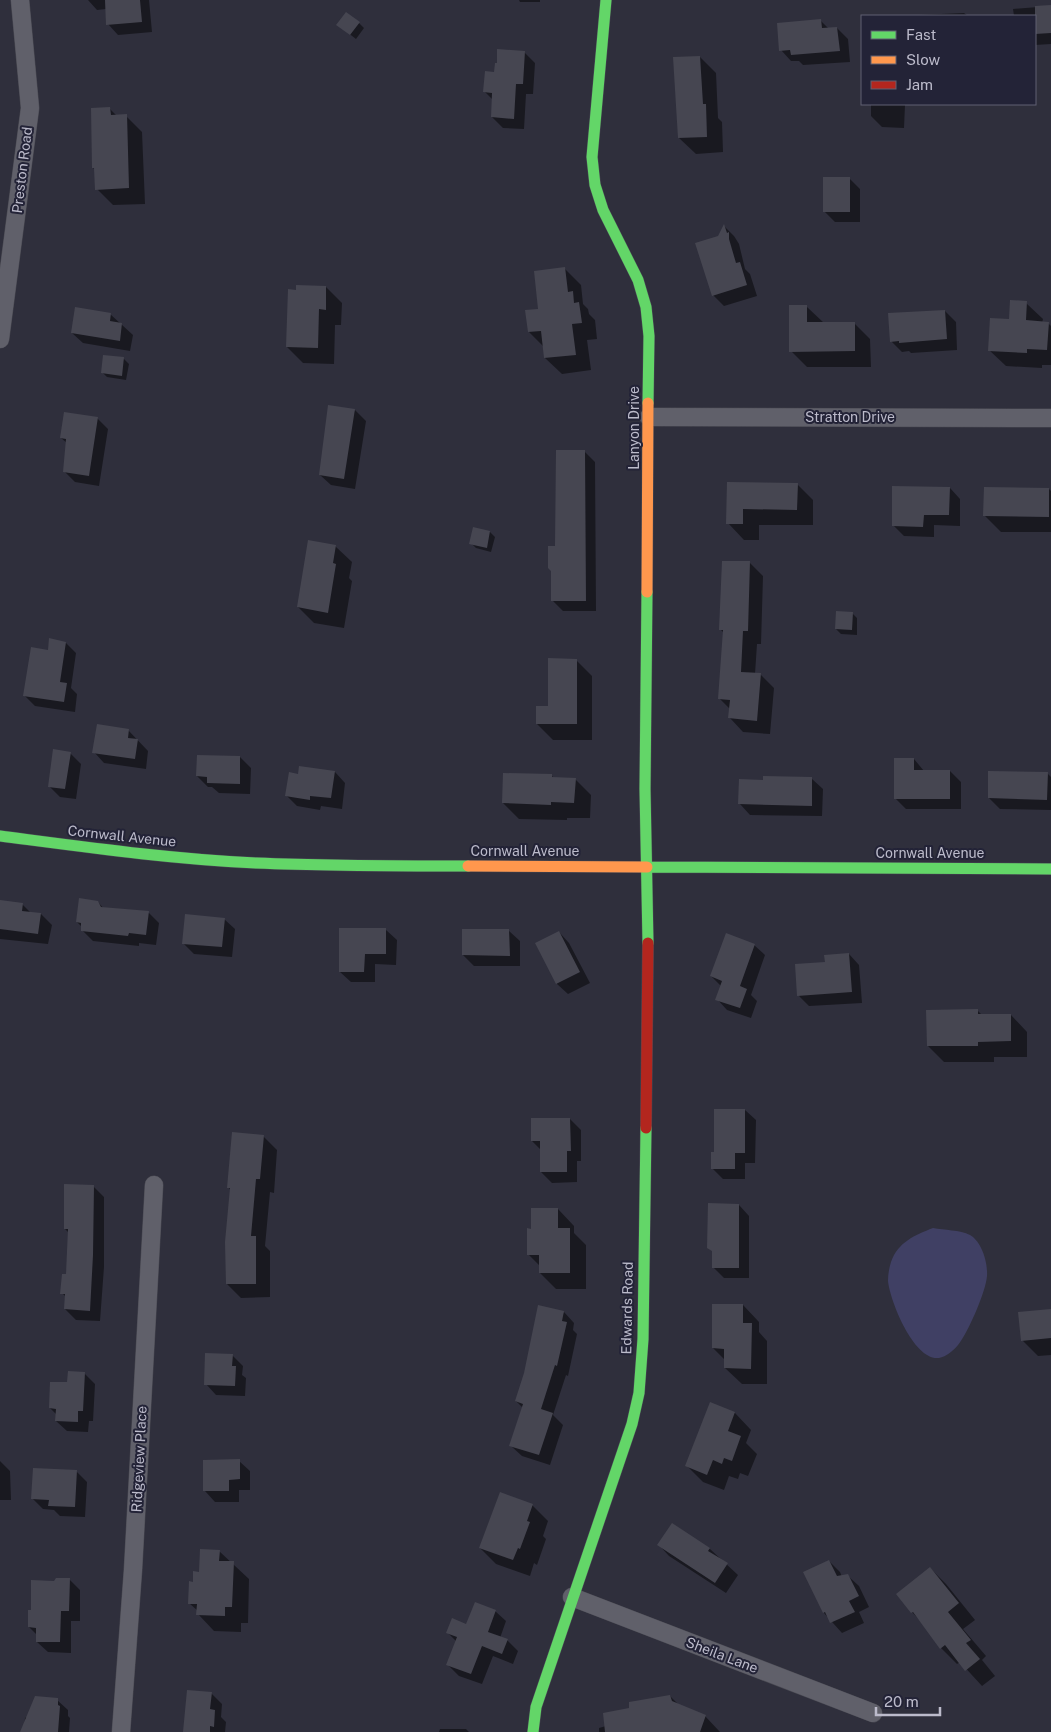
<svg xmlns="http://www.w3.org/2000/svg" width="1051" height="1732" font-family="'Public Sans',sans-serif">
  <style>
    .water { fill: #404064 }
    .shadow { fill: #0007 }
    .building { fill: #464651 }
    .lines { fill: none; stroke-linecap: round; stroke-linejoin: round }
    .street-casing { stroke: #4a4a53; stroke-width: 19 }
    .fast-casing { stroke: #4a4a55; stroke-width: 12 }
    .slow-casing { stroke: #4a4a55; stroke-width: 12 }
    .jam-casing { stroke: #4a4a55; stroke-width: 12 }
    .street { stroke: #60606a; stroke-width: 18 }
    .fast { stroke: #63d668; stroke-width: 11 }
    .slow { stroke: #ff974d; stroke-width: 11 }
    .jam { stroke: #b3261e; stroke-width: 11 }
    .labels { text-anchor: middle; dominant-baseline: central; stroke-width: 4; stroke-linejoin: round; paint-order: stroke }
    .street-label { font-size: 14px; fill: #bcbbcb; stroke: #232337 }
  </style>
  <rect width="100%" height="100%" fill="#2f2f3c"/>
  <!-- water -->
  <path class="water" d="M933 1228C944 1230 960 1230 970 1235 982 1242 988 1263 987 1276 986 1291 968 1333 958 1345 954 1350 946 1357 939 1358 914 1361 890 1301 888 1281 888 1275 889 1268 891 1262 898 1242 915 1235 933 1228Z"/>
  <!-- shadow -->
  <path class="shadow" d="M88 0H149L152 32 118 35 108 24 106 9 97 10Z
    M519 0H540V2H520Z
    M1051 6V44L1035 45V16H1014L1013 9Z
    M964 13 968 16H896Z
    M821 21 829 29 837 28 848 39 850 62 803 65 799 61H791L781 50Z
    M359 23 364 28 356 39 343 29Z
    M524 52 535 63 533 94H526L524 129 503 128 492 117 493 100 485 92 495 73Z
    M700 57 716 73 718 118 722 122 723 152 696 154 679 138Z
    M871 104H904L905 105 904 128 882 127 871 116Z
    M110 109 117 116H126L142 132 145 204 113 205 97 189 96 170 93 168Z
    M849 178 860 189V222H835L824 211Z
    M724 226 734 236 739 244 745 269 750 274 757 296 724 306 713 295Z
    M565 269 581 285 583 304 588 309 589 314 595 320 597 339 587 340 591 370 562 374 545 358 544 347 529 332 540 310Z
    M326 287 342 303 341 325H335L334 364 303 363 287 347Z
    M1026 303 1043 319 1042 323H1048L1051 326V365H1042V368L1006 366 989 350 1010 320Z
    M807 307 824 323H854L870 339 871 367H807L791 351Z
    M945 311 956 322 957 350 911 353 909 351 902 352 891 341Z
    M110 314 133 335 130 351 83 343 72 333Z
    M124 359 129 364 126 380 107 377 102 372Z
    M355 410 366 421 355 489 331 485 320 475Z
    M97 418 108 429 99 486 75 482 65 472 67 443 61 438Z
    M584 451 595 462 596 611H563L553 601 556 547Z
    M728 483 797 484 813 500V525H759V540H744L728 523Z
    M950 488 960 499V526L934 525V537L904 536 893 525Z
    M1049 489 1051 491V532H1001L984 515Z
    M474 529 490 532 495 537 491 552 476 548 471 543Z
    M335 546 352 562 349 578 352 581 344 628 314 623 298 607Z
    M749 562 763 576 761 644H757L755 674H760L774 688 770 734 743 732 730 718V709L720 699 724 633 721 630Z
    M852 613 857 618V635L841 634 836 629Z
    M66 643 76 653 71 688 77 694 75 712 35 706 24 695 49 651Z
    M576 660 592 676V740H553L537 724 549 708Z
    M128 730 148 751 146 769 104 763 94 752Z
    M70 753 81 764 76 799 60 797 49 786Z
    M240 757 251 768 250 794 219 793 212 787H208L197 776Z
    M914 759 924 771H950L961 782V809H906L895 798Z
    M335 772 345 783 342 809 321 806 320 810 297 806 287 796 299 775Z
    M1047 773 1051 777V810L1000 809 989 798Z
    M551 775 554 778 575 779 591 795 590 818H567V820L519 819 503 803Z
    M812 779 823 789 822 816 750 815 740 804 765 781Z
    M0 902 22 904 31 913 41 914 52 925 48 944 0 939Z
    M98 902 104 909 149 913 159 923 156 945 139 943V946L93 941 82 930V927L77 922Z
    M224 919 235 929 232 957 194 954 183 943Z
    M386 930 397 940 396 965 375 964V982H351L340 972Z
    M509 931 520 941V966H474L463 955Z
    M559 932 569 943 590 983 568 994 557 984 537 943Z
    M754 945 765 955 751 995 757 1001 751 1018 727 1010 717 999 721 986 711 976Z
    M849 954 859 965 862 1003 809 1006 799 996 826 964Z
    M978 1011 982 1015H1011L1027 1032V1057H994V1062H944L928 1046Z
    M745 1110 756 1120 755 1163H745V1179H723L712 1168Z
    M570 1119 581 1130V1161H577V1182L552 1183 541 1172V1150L532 1141Z
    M263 1136 277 1150 274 1193 270 1192 265 1246 270 1251V1297L241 1298 227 1284 231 1191 229 1188Z
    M93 1186 104 1197V1267L100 1321 76 1320 65 1309 66 1297 62 1293 67 1276 69 1233 65 1229Z
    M739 1205 749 1216V1278H724L713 1267Z
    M558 1209 574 1226V1233L586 1245V1289H556L540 1273V1266L528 1254 533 1230Z
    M743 1305 759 1322V1332L767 1341V1384H742L725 1368V1360L713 1348Z
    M1051 1311V1355L1038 1356 1022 1340Z
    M564 1312 574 1323 573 1330 577 1334 568 1376 566 1375 553 1415 563 1425 550 1465 522 1456 511 1446 523 1408 516 1401Z
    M232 1355 243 1366 242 1375 246 1378 245 1396 216 1395 206 1384Z
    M84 1373 95 1384 93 1421H89L88 1432 67 1431 56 1421V1414L50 1408 68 1384Z
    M710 1404 735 1413 751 1430 746 1443 757 1454 748 1476 740 1473 738 1479 729 1476 724 1490 703 1482 687 1466Z
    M0 1461 10 1471 11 1500H0Z
    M239 1461 250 1471V1490H239V1502H215L205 1491Z
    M76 1471 87 1482 85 1517 60 1516 54 1510 43 1509 32 1498Z
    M532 1505 548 1521 543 1536 546 1539 537 1565 534 1563 530 1576 496 1564 480 1548Z
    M672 1525 710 1549 738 1575 726 1593 669 1556 659 1545Z
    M219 1551 249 1579 248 1623H241V1632L214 1631 198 1614V1611L189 1603 194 1583 200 1573Z
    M829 1561 840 1572 842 1577 848 1576 859 1586 869 1607 859 1612 864 1623 842 1633 824 1613Z
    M930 1568 946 1584 975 1620 963 1629 986 1656 982 1660 995 1676 982 1686 960 1662 957 1664 941 1648 925 1626 912 1612Z
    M69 1579 80 1590V1621H71V1653L48 1652 37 1642V1635L29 1627 32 1612 54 1582Z
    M495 1611 506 1621 500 1638 507 1640 518 1651 513 1664 493 1656 482 1684 459 1676 448 1665 457 1642 448 1633Z
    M211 1693 222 1704 221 1717 226 1722 225 1732H185Z
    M670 1696 680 1706 705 1716 720 1732H599V1728L606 1726 630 1710Z
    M57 1700 68 1710V1716L70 1718 69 1732H24L25 1718Z
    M440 1729H466L469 1732H439Z"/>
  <!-- building -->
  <path class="building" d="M105 0H140L142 22 106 25Z
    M1051 5V33L1035 34V6Z
    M346 12 360 22 350 35 336 25Z
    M821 19 822 28 837 27 840 51 791 55 790 50 779 51 777 23Z
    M497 49 525 51 523 84H516L514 119 491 117 492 93 483 92 485 71 494 72 495 63H497Z
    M700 56 703 104H706L707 137 678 138 673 57Z
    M110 107 111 115 127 114 129 188 95 190 94 168H92L91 108Z
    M823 177H850V212H823Z
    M724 224 727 233 729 232V239L736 263 740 262 747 285 712 296 695 243 718 236Z
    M565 267 568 292 573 291 574 303 579 302 582 323 572 324 576 355 544 358 541 331 528 332 525 310 538 309 534 271Z
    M296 285 326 286V310L319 309 318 348 286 347 288 289 296 290Z
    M1010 300 1027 301 1026 320 1049 322 1047 350 1027 349V353L988 351 990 318 1009 319Z
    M789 305H807V322H855V351L789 352Z
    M75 307 111 313 110 321 122 323 120 341 71 333Z
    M945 310 947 339 899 343V341L890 342 888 313Z
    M103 355 124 357 122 376 101 373Z
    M328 405 355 409 344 479 319 475Z
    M64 412 98 417 89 476 63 472 66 439 60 438Z
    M556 450H585L586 601H551V571L548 568V546H555Z
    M727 482 798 483 797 510 743 509V524H726Z
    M892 486 950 487 949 515H924L923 527 892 526Z
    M984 487 1049 488V517L983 516Z
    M473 527 490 531 487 548 469 544Z
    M308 540 336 545 333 563 336 564 328 613 297 607Z
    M722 561H750L748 631H743L741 672 761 673 757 721 728 718 730 700 718 699 723 630H719Z
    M836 611 853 612 852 630 835 629Z
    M49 638 66 642 60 682 67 683 64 702 23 696 31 647 48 650Z
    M548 658 577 659V724H536V706H548Z
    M97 724 129 729 128 738 138 739 135 759 92 753Z
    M53 749 71 752 65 789 48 787Z
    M197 755 240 756V784L207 783V777L196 776Z
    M894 758H914V770H950V799H894Z
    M299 766 335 771 331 798 310 796V800L285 796 289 772 298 774Z
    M988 771 1048 772 1047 800 988 798Z
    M503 773 552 774V777L576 778 574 803 551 802V805L502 803Z
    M763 776 812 777V806L738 804 739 779 763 780Z
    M79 898 98 901 101 907 149 911 146 935 129 933 128 936 81 931V923L76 922Z
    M0 900 23 903 22 911 41 913 38 934 0 929Z
    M185 914 225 918 222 947 182 944Z
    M339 928H386V954H365L364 972H339Z
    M462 929H509L510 956 462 955Z
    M559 931 580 972 556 984 535 943Z
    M726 933 755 944 740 986 747 989 740 1008 715 1000 722 981 710 976Z
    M849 953 852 992 797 996 795 964 825 962 824 955Z
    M978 1009V1014H1011V1041L978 1042V1046H927L926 1010Z
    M714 1109H745V1153H735V1169H711V1152H714Z
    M531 1118H570L571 1151H567V1172H540V1141H531Z
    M232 1132 264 1135 260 1179H256L251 1236H256V1284H226L225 1242 230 1188H227Z
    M64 1184 94 1185 93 1255 90 1311 64 1309 65 1294H60L62 1274H66L68 1229H64Z
    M708 1203 739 1204V1268H712V1251L707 1248Z
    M531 1208H558V1228H570V1273H539V1255H527V1228L531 1229Z
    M712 1304H743V1323H752L751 1369 724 1368V1349L712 1348Z
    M538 1305 564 1311 562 1321 567 1322 557 1366 555 1365 541 1409 553 1413 539 1455 509 1446 523 1404 515 1401 524 1373Z
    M1051 1309V1338L1021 1341 1018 1312Z
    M205 1353 233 1354 232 1366H236L235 1386 204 1385Z
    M68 1371 85 1372 83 1411H78V1422L55 1421 56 1409 49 1408 50 1382H67Z
    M710 1402 735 1412 728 1431 741 1436 732 1461 724 1458 722 1464 713 1460 707 1475 685 1466Z
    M240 1459V1479L229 1480V1491H203V1460Z
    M33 1468 77 1470 75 1507 48 1506 49 1500 31 1499Z
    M500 1492 533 1504 527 1521 530 1522 520 1549 518 1548 513 1560 479 1548Z
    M672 1523 710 1548 708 1551 728 1563 715 1583 657 1545Z
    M200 1549 220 1550 219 1561H234L232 1607H225V1616L196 1615 197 1604H188L189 1581 193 1582V1571L199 1572Z
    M829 1560 837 1576 848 1574 859 1596 849 1601 855 1612 830 1623 825 1612 823 1613 803 1572Z
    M930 1567 959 1603 948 1612 971 1640 966 1643 980 1659 965 1671 945 1645 940 1649 913 1612 911 1613 896 1594Z
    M56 1578H70L69 1611H61L60 1642H36V1628L28 1627V1610H31V1580L54 1581Z
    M475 1602 496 1610 488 1632 508 1639 502 1654 482 1646 471 1674 446 1665 457 1637 446 1633 452 1618 466 1624Z
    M187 1690 212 1692 210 1709 215 1710 214 1727 210 1726V1732H183Z
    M670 1695 672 1701 706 1715 700 1732H605L603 1713 629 1708V1702Z
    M35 1696 58 1698V1705L60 1706 58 1732H20Z"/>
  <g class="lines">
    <defs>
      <path id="street" d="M0 339 30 108 20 0
        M649 417 1051 418
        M572 1597 873 1713
        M121 1732 133 1570 154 1185"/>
      <path id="fast" d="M606 0 592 157 595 185 603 210 638 280 646 307 649 336 648 403
        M647 592 645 789 648 943
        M0 836C85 847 170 859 256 863 327 866 397 866 468 866
        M647 867 1051 869
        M533 1732 536 1707 632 1424 639 1393 643 1339 646 1128"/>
      <path id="slow" d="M647 592 648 403
        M468 866 647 867"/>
      <path id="jam" d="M646 1128 648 943"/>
    </defs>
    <!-- street casing -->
    <use href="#street" class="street-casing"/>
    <!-- fast casing -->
    <use href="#fast" class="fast-casing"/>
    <!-- slow casing -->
    <use href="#slow" class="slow-casing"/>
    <!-- jam casing -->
    <use href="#jam" class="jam-casing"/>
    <!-- street -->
    <use href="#street" class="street"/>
    <!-- fast -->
    <use href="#fast" class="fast"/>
    <!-- slow -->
    <use href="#slow" class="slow"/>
    <!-- jam -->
    <use href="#jam" class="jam"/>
  </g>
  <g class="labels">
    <!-- street labels -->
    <g class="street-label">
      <text transform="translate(22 170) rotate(-83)">Preston Road</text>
      <text x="850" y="417">Stratton Drive</text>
      <text transform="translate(634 428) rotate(-90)">Lanyon Drive</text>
      <text transform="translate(122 836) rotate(6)">Cornwall Avenue</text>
      <text x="525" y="851">Cornwall Avenue</text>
      <text x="930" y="853">Cornwall Avenue</text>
      <text transform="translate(627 1308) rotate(-89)">Edwards Road</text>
      <text transform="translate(139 1459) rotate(-87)">Ridgeview Place</text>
      <text transform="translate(722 1655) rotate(21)">Sheila Lane</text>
    </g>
  </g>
  <!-- legend -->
  <rect x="861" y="15" width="175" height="90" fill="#232337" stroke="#606072"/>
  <rect x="871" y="31" width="25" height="8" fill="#63d668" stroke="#606072"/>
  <text x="906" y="40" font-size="15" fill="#bcbbcb">Fast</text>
  <rect x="871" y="56" width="25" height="8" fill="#ff974d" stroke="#606072"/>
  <text x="906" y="65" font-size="15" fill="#bcbbcb">Slow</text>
  <rect x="871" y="81" width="25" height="8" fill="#b3261e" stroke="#606072"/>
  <text x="906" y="90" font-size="15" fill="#bcbbcb">Jam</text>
  <!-- scale -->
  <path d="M876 1707v8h64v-8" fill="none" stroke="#bcbbcb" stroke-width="2.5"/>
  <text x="884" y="1707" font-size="15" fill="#bcbbcb" stroke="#232337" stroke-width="4" paint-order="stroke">20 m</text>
</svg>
